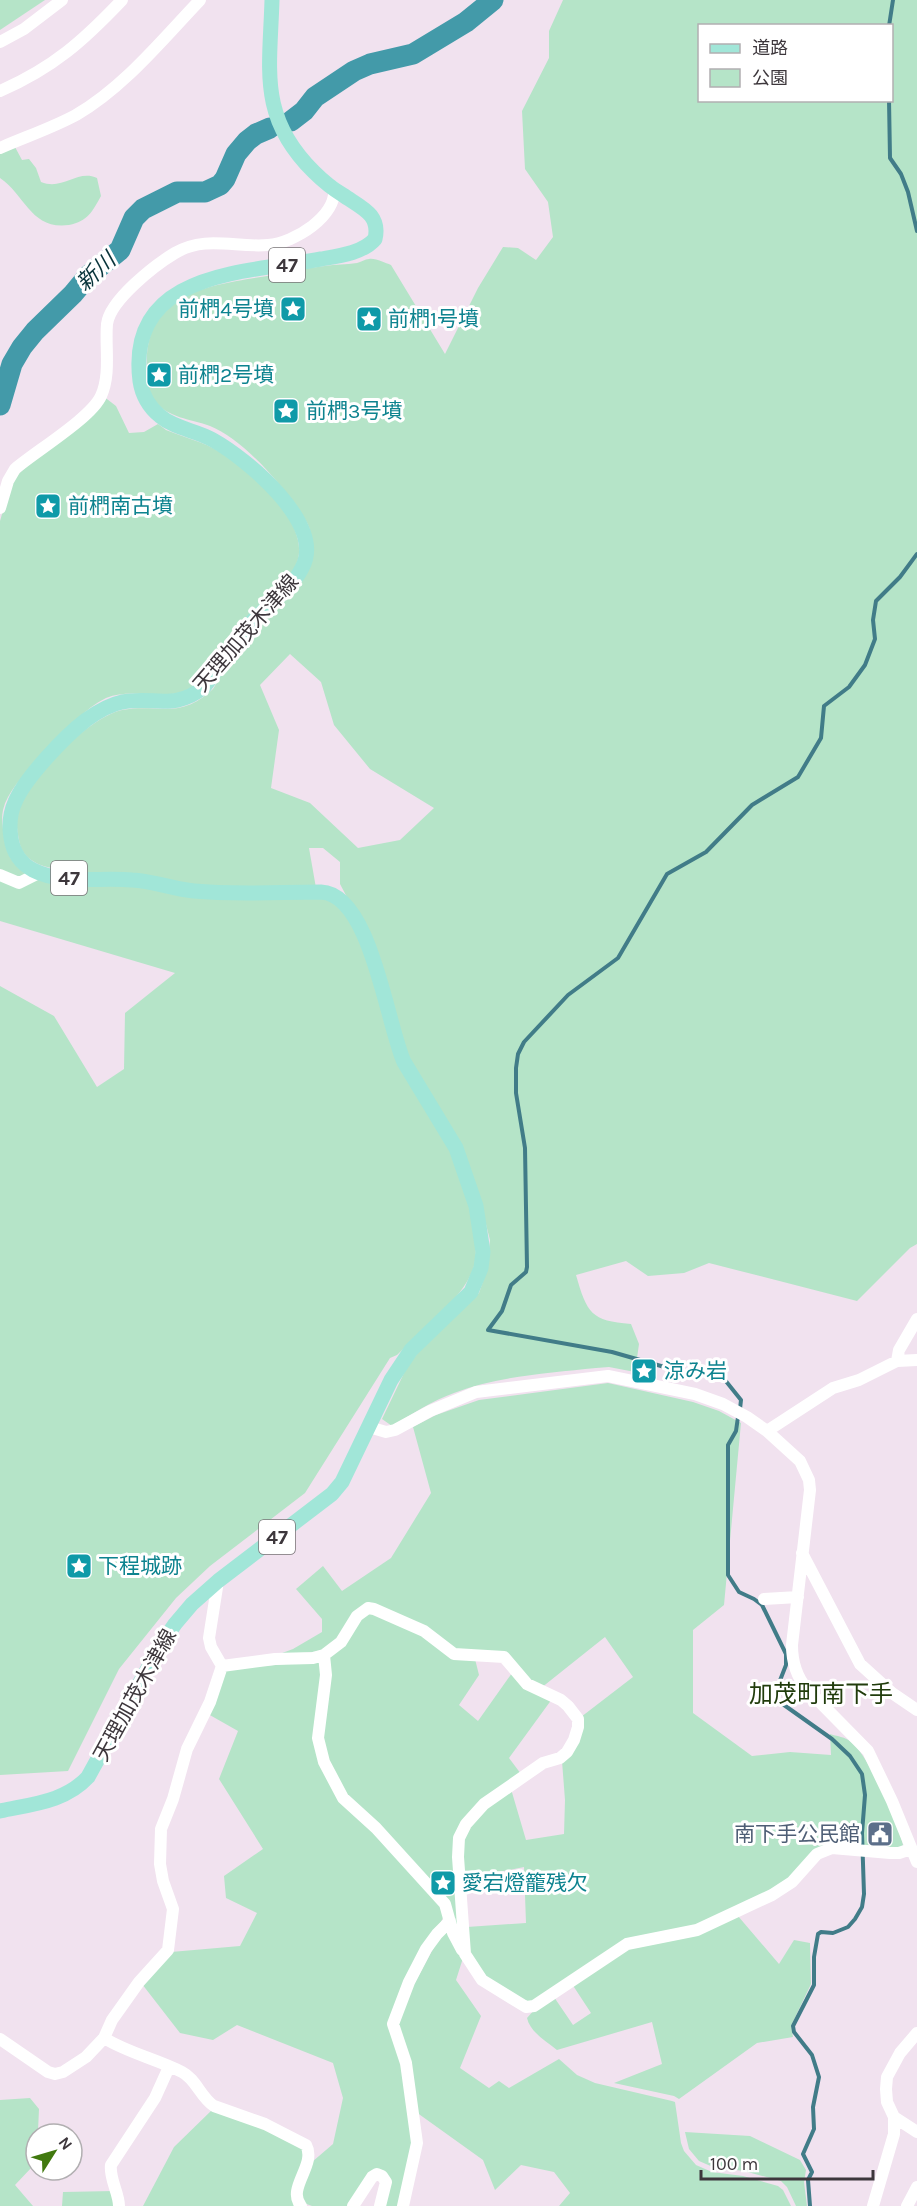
<svg xmlns="http://www.w3.org/2000/svg" width="917" height="2206" font-family="Karla,'Noto Sans JP',sans-serif">
  <style>
    .green { fill: #b5e4c8; fill-rule: evenodd }
    .lines { fill: none; stroke-linecap: round; stroke-linejoin: round }
    .stream { stroke: #417c88; stroke-width: 4 }
    .river { stroke: #439aa9; stroke-width: 21 }
    .minor { stroke: #fff; stroke-width: 12 }
    .major { stroke: #a1e6d8; stroke-width: 15 }
    .labels { text-anchor: middle; dominant-baseline: central; stroke-width: 6; stroke-linejoin: round; paint-order: stroke }
    .shield { fill: #fff; stroke: #777376; stroke-width: 1.5 }
    .shield-label { font-size: 20px; font-weight: bold; fill: #3d373c }
    .culture-label { font-size: 21px; fill: #0d838f; stroke: #fff; text-anchor: start }
    .street-label { font-size: 21px; fill: #3d373c; stroke: #fff }
    .service-label { font-size: 21px; fill: #4e5e75; stroke: #fff; text-anchor: end }
    .water-label { font-size: 22px; font-style: italic; fill: #09343b; stroke: #fff }
    .quarter-label { font-size: 24px; fill: #213c0c; stroke: #fff }
  </style>
  <rect width="100%" height="100%" fill="#f1e2ef"/>
  <!-- green -->
  <path class="green" d="M0 0H45L0 30Z
    M563 0H917V1244L910 1248 857 1301 709 1263 684 1273 648 1276 626 1261 576 1275C587 1313 591 1321 631 1324L639 1344 635 1372 609 1367 596 1368C549 1373 498 1376 454 1393 432 1401 412 1414 392 1426L382 1419 406 1369 417 1354 479 1293 487 1270 490 1240 479 1197 410 1066 349 901 340 884V862L323 848H309L316 888 192 887 68 871C48 868 22 864 19 840 17 830 15 819 19 809 30 777 89 717 122 710 160 703 178 721 213 689 225 670 236 649 250 632 271 607 315 585 313 547 312 539 311 529 306 521 288 491 244 439 210 426 191 419 167 418 154 400 146 389 146 373 147 360 148 291 213 285 267 276 286 273 305 268 325 266 335 264 346 265 357 263 361 262 365 259 369 259 376 258 385 263 391 265L445 354 478 288 503 247 518 248 536 260 553 237 548 202 525 169 522 111 549 58V31ZM700 26H892V100H700ZM290 654 321 682 334 725 370 769 434 808 400 840 358 848 310 803 271 788 279 730 260 685Z
    M15 147 22 160 29 159 36 168 41 182C63 191 77 169 97 178L101 196C92 212 88 221 69 225 31 230 26 196 0 178V153Z
    M103 396 116 406 129 433 144 432 158 424 166 430C183 437 204 442 220 452 250 470 314 525 296 565 287 585 255 607 241 624 226 642 213 673 194 686 168 704 135 686 106 698 85 708 68 729 52 746 36 764 9 785 3 810 1 819 3 828 4 837 6 854 13 865 26 874L113 885 332 897C340 908 349 919 356 930 368 952 373 980 383 1003 410 1061 489 1207 474 1266 466 1296 419 1333 397 1355L390 1358 305 1493 210 1566 176 1598 119 1669 68 1771 0 1775V986L54 1016 97 1087 124 1069 125 1013 175 973 0 921V521L12 480Z
    M608 1383 693 1402 719 1411 741 1423 724 1605 693 1630V1713L752 1756 790 1752 831 1755 830 1734C836 1736 846 1737 851 1742 868 1754 899 1824 903 1845L900 1849 832 1845 782 1885 696 1927 634 1938 527 2004 491 1982 468 1953 467 1927 526 1923 524 1867 463 1879V1839L476 1816 511 1789 526 1840 564 1834 565 1800 562 1761 581 1717 633 1677 605 1637 541 1688 529 1681 511 1657 456 1651 375 1606 322 1651 274 1656 293 1649 322 1632V1619L296 1589 323 1566 342 1591 391 1558 431 1493 413 1427 436 1415 479 1400Z
    M368 1612 475 1659 479 1675 459 1705 478 1721 512 1673 552 1699 509 1758 521 1774 463 1822 460 1941 450 1909 346 1795 322 1746 327 1654 359 1618Z
    M320 1661 321 1763 374 1830 442 1905 444 1916 389 2023 399 2054 413 2143 399 2206H385L384 2172 347 2206H312L304 2203 301 2194 312 2162 333 2144 343 2098 333 2063 237 2025 213 2040 180 2033 142 1984 171 1952 240 1946 257 1913 226 1898 224 1876 263 1849 219 1779 238 1731 208 1714 225 1671 230 1669Z
    M738 1916 779 1964 794 1940 810 1943 811 1984 791 2026 793 2037 757 2043 679 2099 674 2096 614 2083 662 2064 652 2022 557 2050C546 2041 530 2032 527 2018L535 2009 554 1997 573 2025 591 2013 572 1984 620 1951Z
    M449 1931 463 1958 456 1980 481 2016 460 2068 489 2088 499 2081 509 2088 559 2059 577 2075 595 2083 672 2101 675 2102 681 2143 684 2151 696 2165 712 2172 743 2176 778 2186 783 2190 791 2206H559L570 2193 554 2172 521 2165 495 2190 483 2160 416 2112 397 2028 404 2003 440 1936Z
    M30 2098 39 2109 38 2131 32 2167 15 2185 33 2206H0V2100Z
    M213 2109 239 2118 304 2148 296 2206H143L174 2147Z
    M685 2132 750 2136 800 2160 806 2170 804 2182 807 2206H796L787 2187 781 2181 744 2171 713 2167 699 2161 689 2149Z
    M114 2191 117 2206H62L63 2192Z"/>
  <g class="lines">
    <!-- stream -->
    <path class="stream" d="M889 26 893 0
      M889 100 890 158 901 174 908 192 917 231
      M740 1409 741 1400 721 1375 682 1372 612 1352 488 1330 502 1311 511 1285 526 1272 527 1267 525 1148 516 1093V1068L518 1054 524 1042 568 995 618 958 667 874 706 852 752 805 798 777 821 738 824 706 849 687 865 665 875 639 873 620 876 601 900 577 917 554
      M738 1417 736 1431 728 1445V1575L739 1592 754 1599 762 1605 786 1654V1665L779 1683 777 1700 832 1739 850 1756 862 1774 865 1795 862 1833 864 1894 862 1907 855 1919 848 1927 833 1933 821 1932 818 1934 814 1957V1985L793 2026 794 2032 812 2055 819 2077 813 2107 814 2129 803 2154 812 2172 808 2180 810 2206"/>
    <!-- river -->
    <path class="river" d="M291 121 304 111 315 97 354 71 370 64 413 54 466 22 493 0
      M0 405 12 364 22 347 35 331 73 294 88 276 120 250 134 218 143 209 177 192H205L220 185 225 179 236 154 247 141 256 134 270 128"/>
    <!-- minor -->
    <path class="minor" d="M0 42 24 29 62 0
      M0 91C53 68 83 41 122 0
      M0 148C25 137 52 128 76 115 124 87 162 40 200 0
      M0 508 8 481 15 469C36 451 91 418 101 396 111 374 105 347 107 324 110 300 155 265 175 253 205 235 236 248 268 245 294 243 338 216 334 187
      M0 875 19 883 39 873
      M897 1361 899 1350 917 1319
      M369 1427 386 1432 395 1430 430 1411 476 1392 608 1376 695 1394 723 1404 747 1417 767 1431 800 1461 809 1480 810 1490 792 1645C792 1662 796 1676 807 1689L868 1751 892 1801 917 1862
      M767 1431 833 1388 859 1380 897 1361 917 1360
      M802 1553 860 1664 892 1693 917 1710
      M764 1599 798 1597
      M324 1655 326 1675 318 1738 324 1762 343 1798 376 1828 445 1904 453 1933 462 1950
      M222 1666 275 1659 313 1658 324 1655 341 1642 357 1616 368 1608 374 1609 424 1631 454 1654 504 1657 527 1684 561 1700 568 1706 578 1719V1727L574 1740 567 1752 560 1758 543 1763 484 1804 466 1824 459 1838 458 1857 465 1954 482 1980 526 2007 534 2006 627 1944 697 1930 772 1895 792 1882 817 1854 832 1848 890 1853H899L911 1849
      M104 2038C128 2053 157 2059 182 2072 196 2079 201 2098 214 2106L265 2124 306 2145C317 2165 286 2188 301 2206
      M0 2039 48 2072 55 2074 63 2072 86 2057 104 2038 112 2020 139 1982 168 1950 173 1909 163 1881 160 1864 161 1829 173 1799 187 1749 210 1702 222 1666 211 1647 209 1638 218 1581
      M894 2117 917 2132
      M119 2206C119 2193 109 2178 111 2165L155 2098 169 2067
      M353 2206 372 2177 377 2174 382 2176 386 2182 380 2206
      M403 2206 417 2143 406 2063 393 2024 409 1982 426 1949 437 1934 450 1921
      M873 2206 894 2134V2117L887 2102 886 2089 887 2077 900 2053 917 2033
      M907 2206 917 2187"/>
    <!-- major -->
    <path class="major" d="M0 1811C32 1804 65 1802 88 1777L162 1643 175 1624 192 1604 218 1581 332 1494 342 1482 391 1380 411 1350 471 1292 481 1268 483 1252 476 1206 456 1148 404 1062C387 1025 371 894 321 892 279 892 236 895 194 891 173 889 153 881 132 880 100 877 62 885 33 870 20 863 13 852 11 838 9 826 10 813 15 802 25 778 65 736 86 720 97 712 108 705 122 702 155 696 174 711 204 687 219 668 230 646 246 628 263 608 290 592 302 568 326 524 247 459 213 440 196 430 175 429 160 416 149 407 142 394 140 381 126 271 245 273 321 259 339 256 363 253 375 239 381 214 360 207 343 195 333 189 322 180 314 172 258 117 270 70 272 0"/>
  </g>
  <!-- icons -->
  <defs>
    <symbol id="sight-square" viewBox="-11 -11 22 22"><rect x="-9" y="-9" width="18" height="18" rx="4" fill="#0f9aa8" stroke="#fff"/><path d="M0-6L1.8-2.2L6-1.7L2.9 1.2L3.7 5.4L0 3.3L-3.7 5.4L-2.9 1.2L-6-1.7L-1.8-2.2Z" fill="#fff"/></symbol>
    <symbol id="civic-square" viewBox="-11 -11 22 22"><rect x="-9" y="-9" width="18" height="18" rx="4" fill="#5c6f8a" stroke="#fff"/><path d="M-.6-6.5H3V-4.5H.6V-3L4-1V1h2V6H-6V1h2V-1L-.6-3ZM-1.2 2.5V6h2.4V2.5Z" fill="#fff"/></symbol>
  </defs>
  <g fill-rule="evenodd">
    <use href="#sight-square" x="278" y="294" width="30" height="30"/>
    <use href="#sight-square" x="354" y="304" width="30" height="30"/>
    <use href="#sight-square" x="144" y="360" width="30" height="30"/>
    <use href="#sight-square" x="271" y="396" width="30" height="30"/>
    <use href="#sight-square" x="33" y="491" width="30" height="30"/>
    <use href="#sight-square" x="629" y="1356" width="30" height="30"/>
    <use href="#sight-square" x="64" y="1551" width="30" height="30"/>
    <use href="#civic-square" x="865" y="1819" width="30" height="30"/>
    <use href="#sight-square" x="428" y="1868" width="30" height="30"/>
  </g>
  <g class="labels">
    <!-- shield labels -->
    <g class="shield">
      <rect x="269" y="248" width="36" height="34" rx="4.5"/>
      <rect x="51" y="861" width="36" height="34" rx="4.5"/>
      <rect x="259" y="1520" width="36" height="34" rx="4.5"/>
    </g>
    <g class="shield-label">
      <text x="287" y="265">47</text>
      <text x="69" y="878">47</text>
      <text x="277" y="1537">47</text>
    </g>
    <!-- culture labels -->
    <g class="culture-label">
      <text x="274" y="309" text-anchor="end">前椚4号墳</text>
      <text x="388" y="319">前椚1号墳</text>
      <text x="178" y="375">前椚2号墳</text>
      <text x="306" y="411">前椚3号墳</text>
      <text x="68" y="506">前椚南古墳</text>
      <text x="664" y="1371">涼み岩</text>
      <text x="98" y="1566">下程城跡</text>
      <text x="462" y="1883">愛宕燈籠残欠</text>
    </g>
    <!-- street labels -->
    <g class="street-label">
      <text transform="translate(246 633) rotate(-49)">天理加茂木津線</text>
      <text transform="translate(135 1695) rotate(-61)">天理加茂木津線</text>
    </g>
    <!-- service labels -->
    <g class="service-label">
      <text x="860" y="1834">南下手公民館</text>
    </g>
    <!-- water labels -->
    <g class="water-label">
      <text transform="translate(96 272) rotate(-43)">新川</text>
    </g>
    <!-- quarter labels -->
    <g class="quarter-label">
      <text x="821" y="1694">加茂町南下手</text>
    </g>
  </g>
  <!-- legend -->
  <rect x="698" y="24" width="195" height="78" fill="#ffffff" stroke="#b1afb1" stroke-width="1.5"/>
  <rect x="710" y="44" width="30" height="9" fill="#a1e6d8" stroke="#b1afb1" stroke-width="1.5"/>
  <text x="752" y="54" font-size="18" fill="#3d373c">道路</text>
  <rect x="710" y="69" width="30" height="18" fill="#b5e4c8" stroke="#b1afb1" stroke-width="1.5"/>
  <text x="752" y="84" font-size="18" fill="#3d373c">公園</text>
  <!-- north arrow -->
  <g transform="translate(54 2152) rotate(53)"><circle r="28" fill="#ffffff" stroke="#b1afb1" stroke-width="1.5"/>
  <path d="M0-4.5L10 22L0 15L-10 22Z" fill="#41790f"/>
  <text y="-9" font-size="16" font-weight="bold" text-anchor="middle" fill="#3d373c">N</text>
  </g>
  <!-- scale -->
  <path d="M701 2170v9h172v-9" fill="none" stroke="#3d373c" stroke-width="3"/>
  <text x="710" y="2170" font-size="18" fill="#3d373c" stroke="#ffffff" stroke-width="4.5" paint-order="stroke">100 m</text>
</svg>
